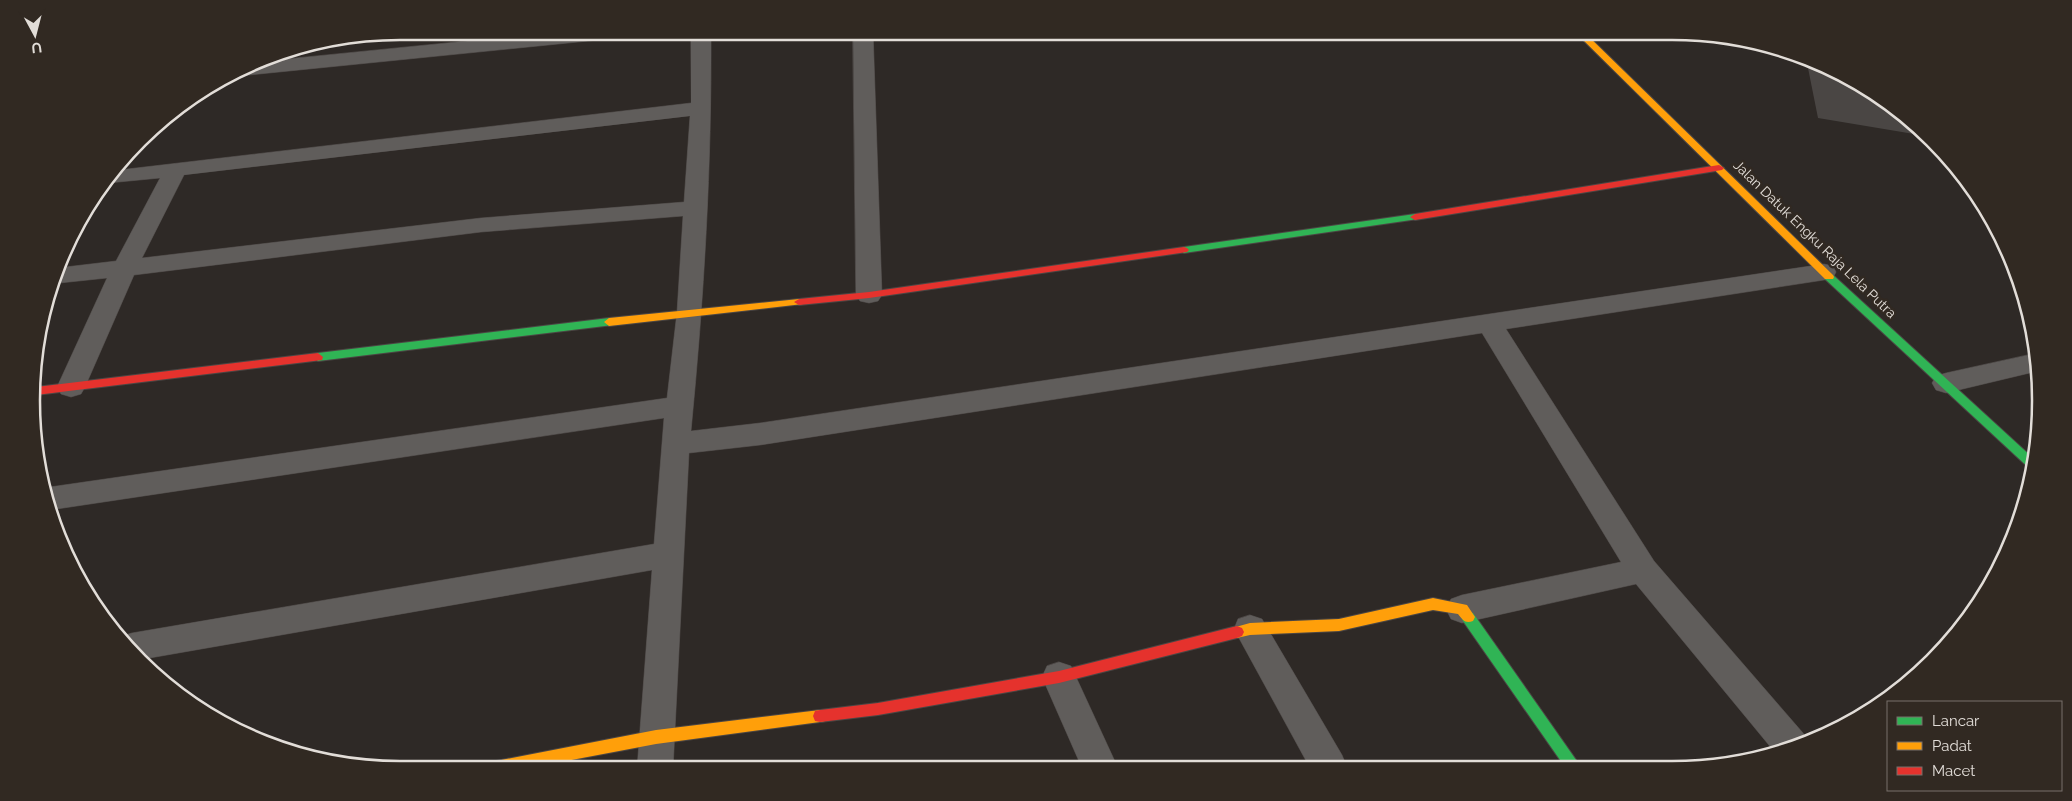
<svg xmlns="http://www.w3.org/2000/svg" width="2072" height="801" font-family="Raleway,sans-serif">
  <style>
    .building { fill: #4a4644 }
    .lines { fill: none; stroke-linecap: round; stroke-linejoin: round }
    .street-casing { stroke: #4b4644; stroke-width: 1 }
    .fast-casing { stroke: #4b4644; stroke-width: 2 }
    .slow-casing { stroke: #4b4644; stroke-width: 2 }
    .jam-casing { stroke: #4b4644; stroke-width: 2 }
    .street { fill: #605d5b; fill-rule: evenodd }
    .fast { fill: #30b455; fill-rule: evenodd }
    .slow { fill: #ff9f0a; fill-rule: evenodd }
    .jam { fill: #e5322d; fill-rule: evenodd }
    .labels { text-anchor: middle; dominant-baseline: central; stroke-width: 5; stroke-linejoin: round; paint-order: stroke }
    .street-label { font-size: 14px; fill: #e2ddd8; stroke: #312922 }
    .rim { fill: none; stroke: #e2ddd8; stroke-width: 2.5 }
  </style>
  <rect width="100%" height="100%" fill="#2e2926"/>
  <!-- building -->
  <path class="building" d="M1806 58 1835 69 1897 108 1926 136 1818 118Z"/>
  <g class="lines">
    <defs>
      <path id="street" d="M567 31H637L635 35 628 37 239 76 231 74 257 62Z
        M691 31H711C712 165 704 298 691 431L760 423 1824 264 1833 266 1836 272 1833 278 1824 280 1506 329 1654 561 1803 733 1807 740 1773 750 1636 584 1462 623 1451 619 1446 609 1451 599 1462 595 1621 562 1482 333 760 445 689 453 673 769H637L652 570 144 659 122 636 132 633 654 544 664 418 50 510 43 488 667 398 677 312 683 216 481 232 134 275 85 387 81 394 71 397 61 394 57 387 107 278 50 284 57 268 116 261 160 178 108 183 119 170 691 103ZM690 116 684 202 481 218 142 258 184 175Z
        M853 31H873L882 295 878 301 869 303 860 301 856 295Z
        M2038 353V371L1946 393 1936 390 1932 383 1936 376 1946 373Z
        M1250 615 1262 619 1342 755 1347 767 1310 768 1234 629 1238 619Z
        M1059 662 1071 666 1118 768H1082L1042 677 1047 666Z"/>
      <path id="fast" d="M1415 214 1418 215V219L1184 253 1179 250 1184 247Z
        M1829 274 1833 275 2034 459 2033 469 2029 468 1825 279 1824 277 1825 275Z
        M609 318 613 319 614 322 613 325 318 361 313 357 318 353Z
        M1468 611 1473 613 1581 767H1565L1463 621 1461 617 1463 613Z"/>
      <path id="slow" d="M1574 31H1583L1833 275 1834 277 1833 279H1825Z
        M799 299 803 300 804 302 803 304 609 326 604 322 609 318Z
        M1433 598 1467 605 1475 617 1473 621C1465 624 1463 620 1458 614L1433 610 1339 631 1250 635 1237 638 1232 636 1230 632 1232 628 1250 623 1339 619Z
        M820 710 825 711 827 716 825 721 820 722 656 744 524 769 479 770 481 765 486 763 656 730Z"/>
      <path id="jam" d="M1719 165 1724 168 1722 170 1415 220 1410 217 1415 214Z
        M1184 247 1187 248 1189 250 1187 252 869 298 799 305 794 302 799 299 869 292Z
        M318 353 323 357 322 360 36 395V387Z
        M1237 626 1242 628 1244 632 1242 636 1237 638 1059 683 878 715 820 722 815 721 813 716 815 711 820 710 878 703 1059 671Z"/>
    </defs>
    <!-- street casing -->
    <use href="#street" class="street-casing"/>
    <!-- fast casing -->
    <use href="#fast" class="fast-casing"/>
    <!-- slow casing -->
    <use href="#slow" class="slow-casing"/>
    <!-- jam casing -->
    <use href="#jam" class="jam-casing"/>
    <!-- street -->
    <use href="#street" class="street"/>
    <!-- fast -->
    <use href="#fast" class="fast"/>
    <!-- slow -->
    <use href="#slow" class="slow"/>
    <!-- jam -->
    <use href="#jam" class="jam"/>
  </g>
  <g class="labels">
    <!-- street labels -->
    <g class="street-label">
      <text transform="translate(1815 239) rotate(44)">Jalan Datuk Engku Raja Lela Putra</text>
    </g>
  </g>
  <!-- crop -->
  <path d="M0 0H2072V801H0ZM400 40H1672A360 360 0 0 1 2032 400V401A360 360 0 0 1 1672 761H400A360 360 0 0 1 40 401V400A360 360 0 0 1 400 40Z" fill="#312922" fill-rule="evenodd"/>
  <path class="rim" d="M400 40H1672A360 360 0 0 1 2032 400V401A360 360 0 0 1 1672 761H400A360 360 0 0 1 40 401V400A360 360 0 0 1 400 40Z"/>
  <!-- legend -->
  <rect x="1887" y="701" width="175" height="90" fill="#312922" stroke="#78716b"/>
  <rect x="1897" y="717" width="25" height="8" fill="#30b455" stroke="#78716b"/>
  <text x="1932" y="726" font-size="15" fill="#e2ddd8">Lancar</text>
  <rect x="1897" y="742" width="25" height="8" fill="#ff9f0a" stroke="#78716b"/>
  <text x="1932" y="751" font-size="15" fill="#e2ddd8">Padat</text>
  <rect x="1897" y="767" width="25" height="8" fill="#e5322d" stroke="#78716b"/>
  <text x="1932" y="776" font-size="15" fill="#e2ddd8">Macet</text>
  <!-- north arrow -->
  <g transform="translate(35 35) rotate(173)" stroke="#312922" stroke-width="4" paint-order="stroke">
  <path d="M0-4L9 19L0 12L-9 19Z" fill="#e2ddd8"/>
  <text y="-8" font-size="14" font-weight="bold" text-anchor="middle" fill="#e2ddd8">U</text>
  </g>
</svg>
